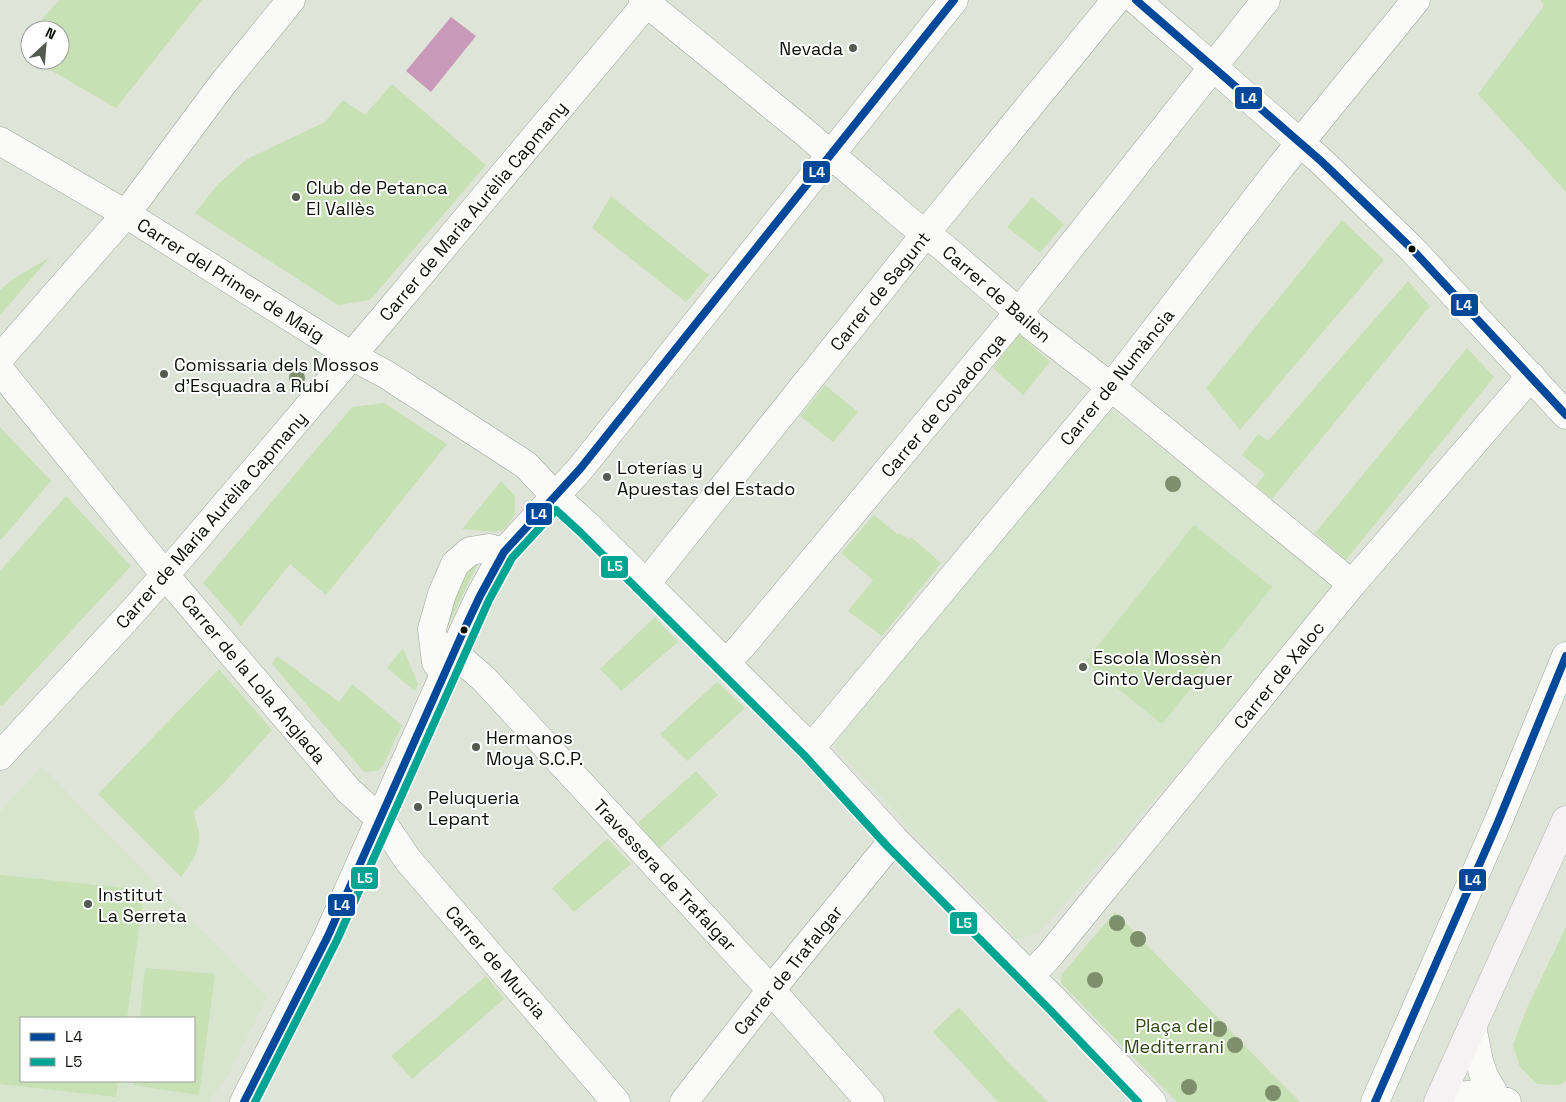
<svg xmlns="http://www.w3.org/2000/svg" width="1566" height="1102" font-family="'Space Grotesk',sans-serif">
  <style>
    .built { fill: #d7e4ce; fill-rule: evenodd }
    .green { fill: #c7e0b4 }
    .water { fill: #c999ba }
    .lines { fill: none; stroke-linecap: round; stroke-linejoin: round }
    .minor-casing { stroke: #a0a69c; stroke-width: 29 }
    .major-casing { stroke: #b8b4b3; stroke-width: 29 }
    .minor { stroke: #fafbf9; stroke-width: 28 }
    .major { stroke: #f4f2f2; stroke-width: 28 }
    .bus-1-casing { stroke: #fff; stroke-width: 11 }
    .bus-2-casing { stroke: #fff; stroke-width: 11 }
    .bus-1 { stroke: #00489a; stroke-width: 8 }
    .bus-2 { stroke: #00a493; stroke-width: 8 }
    .tree { fill: #7d8f6b }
    .poi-dot { fill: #545a50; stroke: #fff; stroke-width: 2 }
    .bus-dot { fill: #0a0f07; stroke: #fff; stroke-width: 2 }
    .labels { text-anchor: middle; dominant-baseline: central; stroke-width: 4; stroke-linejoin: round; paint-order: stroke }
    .poi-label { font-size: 18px; fill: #0a0f07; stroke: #fff; text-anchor: start }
    .street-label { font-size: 18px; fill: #0a0f07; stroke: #fff }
    .park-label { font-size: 18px; fill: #2e4812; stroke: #fff }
    .line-badge { stroke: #fff; stroke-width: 2 }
    .badge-label { font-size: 14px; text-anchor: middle; font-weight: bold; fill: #fff }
  </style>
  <rect width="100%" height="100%" fill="#dee5d8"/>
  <!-- built -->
  <path class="built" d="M1108 407 1338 587 1040 932 1016 939 833 746Z
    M42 766 267 997 226 1080 212 1097 210 1102H0V812ZM21 1018H194V1081H21Z"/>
  <!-- green -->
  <path class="green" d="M59 0H202L116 108 33 60H60V30H33Z
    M1540 0H1566V192L1478 94 1544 6Z
    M392 84 486 165 370 300 338 305 195 213 218 184 247 159 325 122 343 100 365 115Z
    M611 196 709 275 686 302 592 228Z
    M1032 197 1064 224 1040 253 1007 227Z
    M1342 220 1384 260 1240 430 1206 388Z
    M50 257 0 315V290L13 279Z
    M1408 281 1430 306 1272 499 1256 486 1265 474 1242 455 1258 434 1268 441Z
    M1019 334 1050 362 1023 395 993 368Z
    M1467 348 1494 377 1346 560 1315 533Z
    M825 385 858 412 833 442 800 416Z
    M384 403 447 444 326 595 290 564 241 626 203 583 352 407Z
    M0 427 51 481 1 540 0 539Z
    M501 481 515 496V514L505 529 495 532 462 529Z
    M66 496 131 566 2 706 0 704V571Z
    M874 515 897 534 900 533 909 540 911 537 941 563 882 636 848 611 873 580 841 553Z
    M1194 525 1272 587 1162 724 1085 662Z
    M479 561 445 632 466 565Z
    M655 617 678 642 621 691 600 669Z
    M403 648 418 684 415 691 387 668Z
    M277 656 339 702 352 684 402 725 383 766 377 771 364 772 272 664Z
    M219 669 272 730 223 784 194 812C195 820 199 828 199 836 200 852 190 865 181 877L98 794Z
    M717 682 745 708 687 761 660 734Z
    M696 771 718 795 659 849 638 823Z
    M607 839 631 864 574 912 552 888Z
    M0 875 144 890 127 1018H21V1081H118L116 1097 0 1084Z
    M1115 912 1278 1080 1300 1102H1177L1061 983 1062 974Z
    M1566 927V1081L1559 1085 1537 1084 1520 1067 1513 1045 1527 1008Z
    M145 968 215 974 199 1095 133 1085V1081H194V1018H140Z
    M486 976 504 999 412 1079 391 1056Z
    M959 1007 1006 1060 1048 1102H998L933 1032Z"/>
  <!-- water -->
  <path class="water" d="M451 17 476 36 431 92 406 71Z"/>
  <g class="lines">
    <defs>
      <path id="minor" d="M643 0 802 130 910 222 942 246 1019 312 1032 326 1111 387 1352 584
        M1136 0 1321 161 1411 248 1566 415
        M0 141 126 214 352 356 387 375 526 465 555 496 587 525 811 748 894 839 1058 1004 1152 1102
        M0 358 126 214 221 86 291 0
        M0 370 165 575 348 790 381 820 408 860 616 1102
        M646 584 938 218 1116 0
        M454 653 484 679 771 990 870 1102
        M726 663 742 646 1019 312 1266 0
        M444 674 436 662 432 629 442 594 455 564 470 551 489 548 504 552
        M811 748 1111 387 1282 165 1416 0
        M0 756 136 608 191 545 382 320 647 3
        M1030 976 1049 956 1352 584 1531 376
        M1472 1026 1479 1061 1484 1076 1497 1099V1102
        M244 1102 328 936 463 632 480 596 504 552 580 469 954 0
        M684 1102 771 990 894 839
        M1375 1102 1498 822 1566 656
        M1447 1102C1469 1090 1484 1094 1507 1102"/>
      <path id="major" d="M1438 1102 1566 820"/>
    </defs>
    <!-- minor casing -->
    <use href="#minor" class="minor-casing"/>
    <!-- major casing -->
    <use href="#major" class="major-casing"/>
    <!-- minor -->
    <use href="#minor" class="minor"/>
    <!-- major -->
    <use href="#major" class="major"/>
    <defs>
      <path id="bus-1" d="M1136 0 1321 161 1411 248 1566 415
        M244 1102 328 936 463 632 480 596 504 552 580 469 954 0
        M1375 1102 1498 822 1566 656"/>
      <path id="bus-2" d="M255 1102 337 940 489 600 512 558 556 510 580 532 804 755 887 846 1051 1011 1138 1102"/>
    </defs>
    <!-- bus-1 casing -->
    <use href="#bus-1" class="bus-1-casing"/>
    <!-- bus-2 casing -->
    <use href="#bus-2" class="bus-2-casing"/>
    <!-- bus-1 -->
    <use href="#bus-1" class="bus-1"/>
    <!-- bus-2 -->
    <use href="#bus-2" class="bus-2"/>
  </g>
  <!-- trees -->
  <g class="tree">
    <circle cx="297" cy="378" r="8"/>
    <circle cx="1173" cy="484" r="8"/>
    <circle cx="1117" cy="923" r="8"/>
    <circle cx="1138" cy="939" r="8"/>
    <circle cx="1095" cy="980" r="8"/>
    <circle cx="1219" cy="1029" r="8"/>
    <circle cx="1235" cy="1045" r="8"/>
    <circle cx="1189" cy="1087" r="8"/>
    <circle cx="1273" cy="1093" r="8"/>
  </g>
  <!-- markers -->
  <g class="poi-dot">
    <circle cx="853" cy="48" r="5"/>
    <circle cx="296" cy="197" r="5"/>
    <circle cx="164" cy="374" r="5"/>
    <circle cx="607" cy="477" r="5"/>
    <circle cx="1083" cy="667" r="5"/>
    <circle cx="476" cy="747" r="5"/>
    <circle cx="418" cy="807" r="5"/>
    <circle cx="88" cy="904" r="5"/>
  </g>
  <g class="bus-dot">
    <circle cx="1412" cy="249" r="4.5"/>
    <circle cx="464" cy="630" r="4.5"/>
  </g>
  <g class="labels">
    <!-- poi labels -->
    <g class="poi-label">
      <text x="843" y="48" text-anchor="end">Nevada</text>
      <text x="306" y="187">Club de Petanca<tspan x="306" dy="21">El Vallès</tspan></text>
      <text x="174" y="364">Comissaria dels Mossos<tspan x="174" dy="21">d'Esquadra a Rubí</tspan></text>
      <text x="617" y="467">Loterías y<tspan x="617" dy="21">Apuestas del Estado</tspan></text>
      <text x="1093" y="657">Escola Mossèn<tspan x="1093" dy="21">Cinto Verdaguer</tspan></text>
      <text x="486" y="737">Hermanos<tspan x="486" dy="21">Moya S.C.P.</tspan></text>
      <text x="428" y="797">Peluqueria<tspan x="428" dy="21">Lepant</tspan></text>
      <text x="98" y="894">Institut<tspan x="98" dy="21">La Serreta</tspan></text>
    </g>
    <!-- street labels -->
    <g class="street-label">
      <text transform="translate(473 211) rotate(-50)">Carrer de Maria Aurèlia Capmany</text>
      <text transform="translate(231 280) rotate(32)">Carrer del Primer de Maig</text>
      <text transform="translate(880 291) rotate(-51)">Carrer de Sagunt</text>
      <text transform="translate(997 294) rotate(41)">Carrer de Bailèn</text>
      <text transform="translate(1117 377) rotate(-51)">Carrer de Numància</text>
      <text transform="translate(943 405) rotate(-50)">Carrer de Covadonga</text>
      <text transform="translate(211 520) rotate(-49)">Carrer de Maria Aurèlia Capmany</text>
      <text transform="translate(1279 675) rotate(-51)">Carrer de Xaloc</text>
      <text transform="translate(254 679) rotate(50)">Carrer de la Lola Anglada</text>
      <text transform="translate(665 875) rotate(47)">Travessera de Trafalgar</text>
      <text transform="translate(496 962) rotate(49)">Carrer de Murcia</text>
      <text transform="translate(788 970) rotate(-51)">Carrer de Trafalgar</text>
    </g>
    <!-- park labels -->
    <g class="park-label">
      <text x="1174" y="1025">Plaça del<tspan x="1174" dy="21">Mediterrani</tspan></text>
    </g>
  </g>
  <g class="line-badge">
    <rect x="1234" y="86" width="29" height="24" rx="5" fill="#00489a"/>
    <rect x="802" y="160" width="29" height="24" rx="5" fill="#00489a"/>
    <rect x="1450" y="293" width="29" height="24" rx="5" fill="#00489a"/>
    <rect x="525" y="502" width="28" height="24" rx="5" fill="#00489a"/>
    <rect x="600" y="555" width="29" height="24" rx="5" fill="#00a493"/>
    <rect x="350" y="866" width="29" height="24" rx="5" fill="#00a493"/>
    <rect x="1458" y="868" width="29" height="24" rx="5" fill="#00489a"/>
    <rect x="327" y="893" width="29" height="24" rx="5" fill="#00489a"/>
    <rect x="949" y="911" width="29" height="24" rx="5" fill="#00a493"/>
  </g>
  <g class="badge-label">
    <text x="1249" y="103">L4</text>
    <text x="817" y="177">L4</text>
    <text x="1464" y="310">L4</text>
    <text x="539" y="519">L4</text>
    <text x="615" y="571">L5</text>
    <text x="365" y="883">L5</text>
    <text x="1473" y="885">L4</text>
    <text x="342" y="910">L4</text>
    <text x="964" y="928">L5</text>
  </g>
  <!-- legend -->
  <rect x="20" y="1017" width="175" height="65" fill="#ffffff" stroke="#9d9f9c"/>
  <rect x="30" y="1033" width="25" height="8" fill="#00489a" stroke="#9d9f9c"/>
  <text x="65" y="1042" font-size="15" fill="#0a0f07">L4</text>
  <rect x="30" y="1058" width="25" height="8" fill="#00a493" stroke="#9d9f9c"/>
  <text x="65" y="1067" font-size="15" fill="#0a0f07">L5</text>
  <!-- north arrow -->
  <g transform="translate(45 45) rotate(26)"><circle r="24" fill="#ffffff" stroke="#9d9f9c"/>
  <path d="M0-4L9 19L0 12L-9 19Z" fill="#545a50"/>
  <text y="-8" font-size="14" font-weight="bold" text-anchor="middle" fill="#0a0f07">N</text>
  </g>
</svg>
